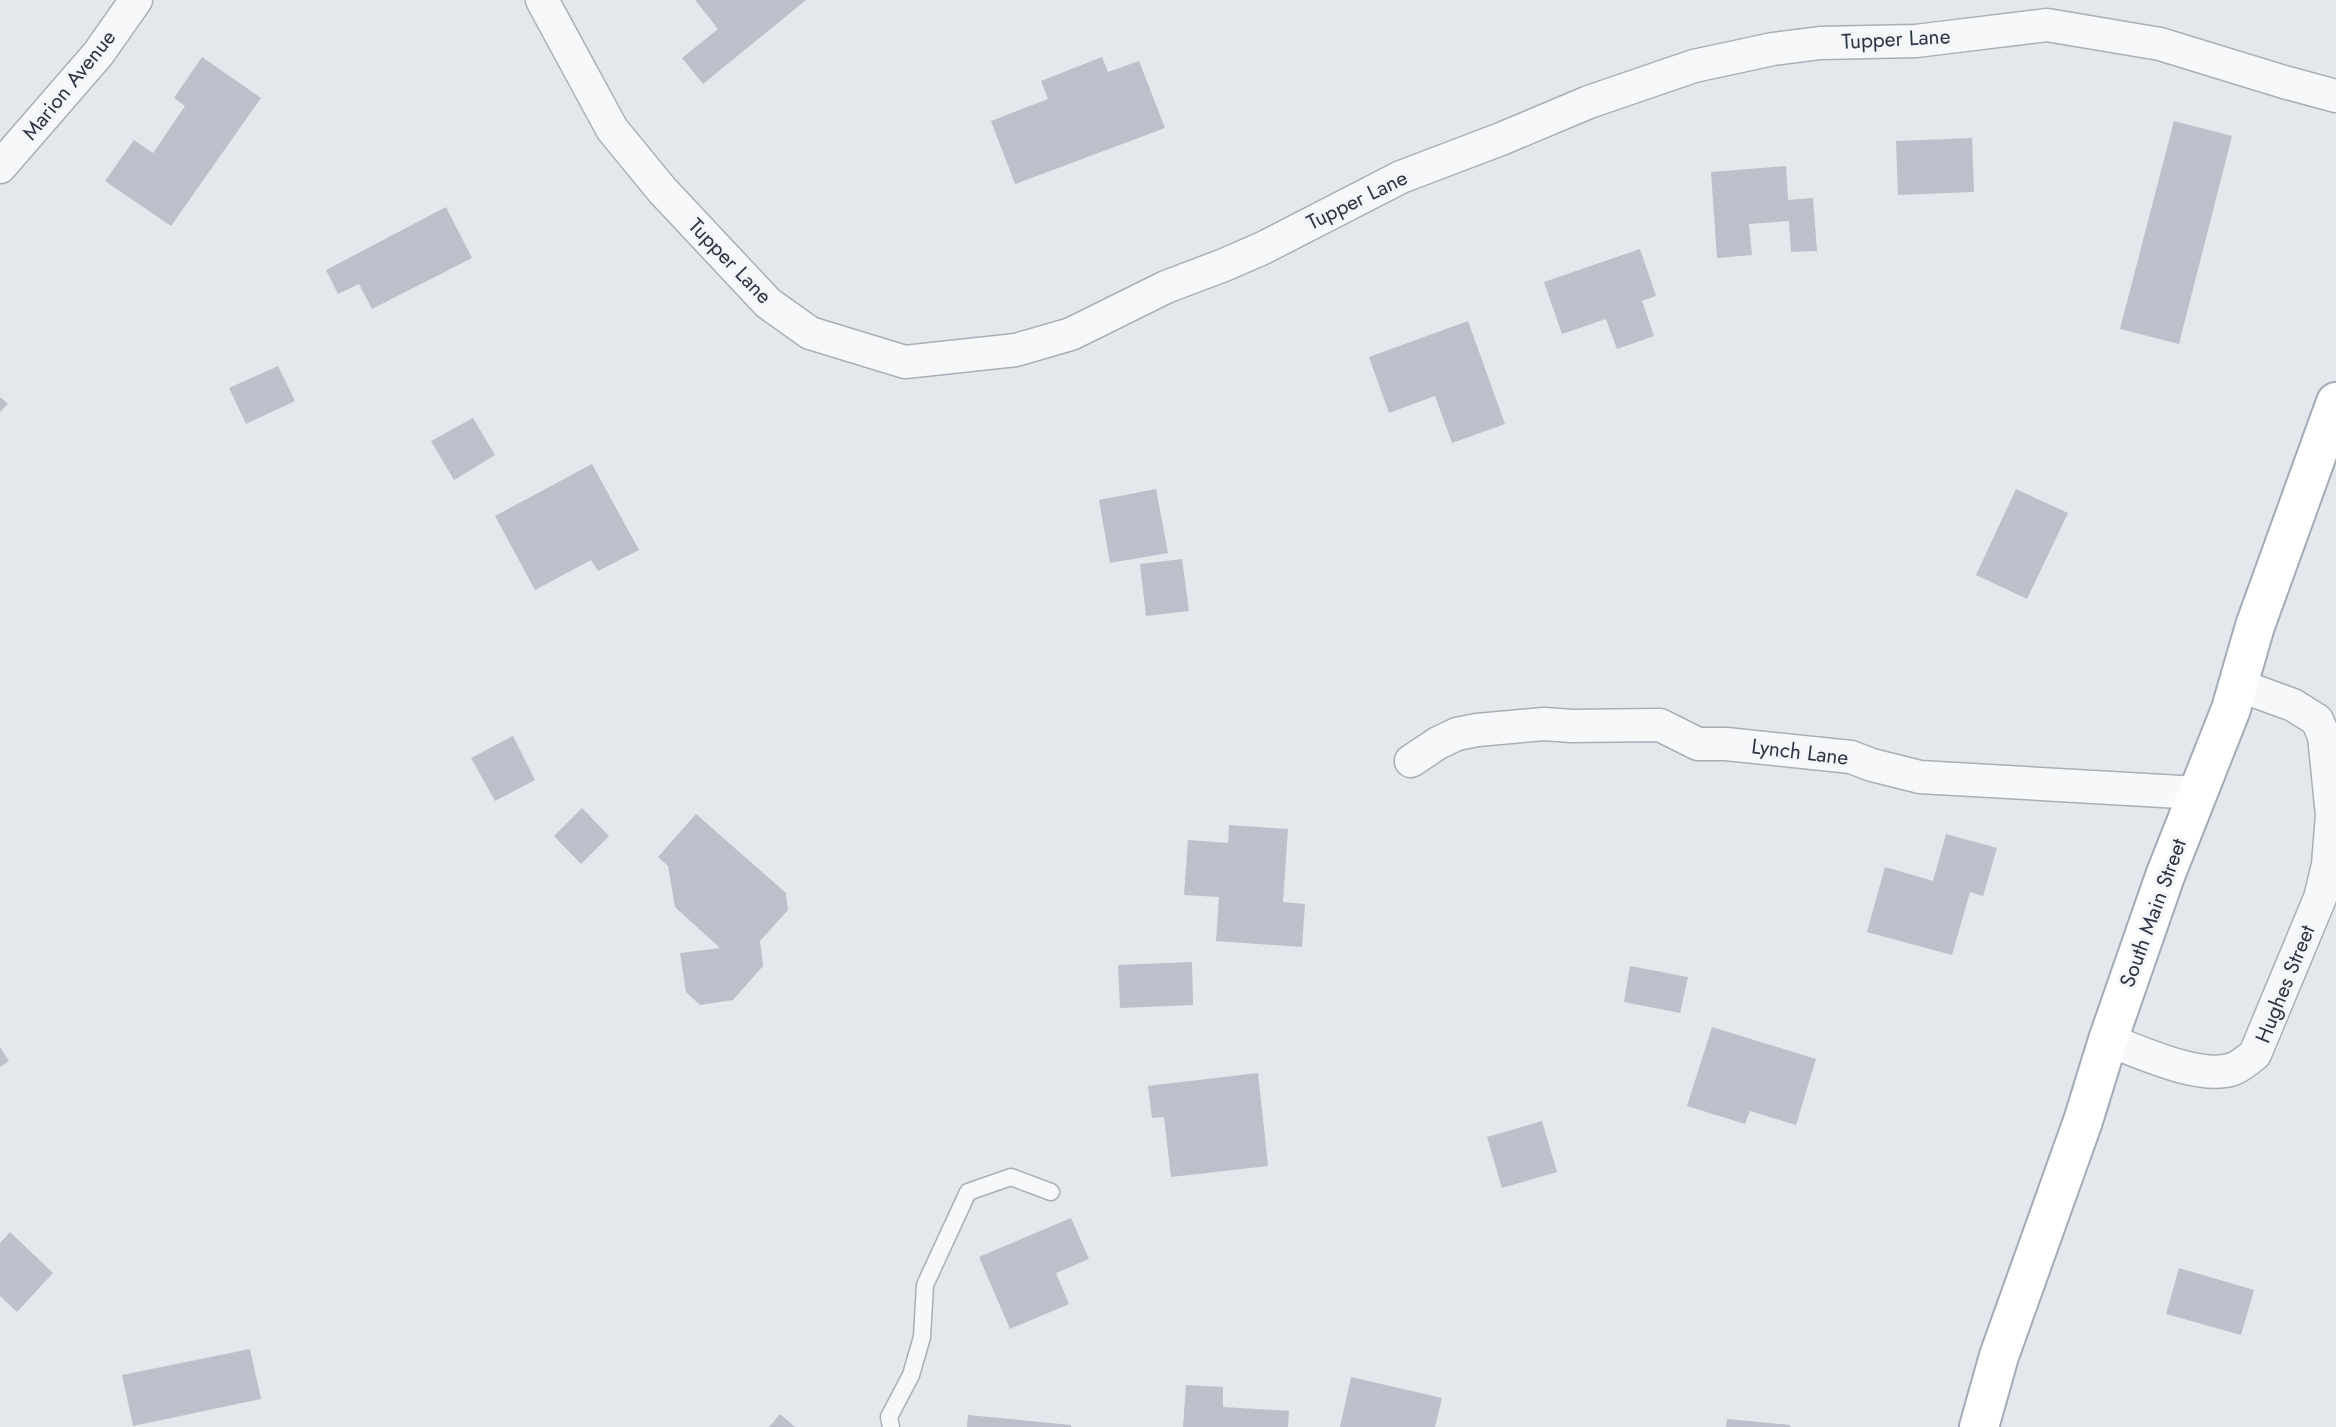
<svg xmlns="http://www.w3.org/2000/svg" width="2336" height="1427" font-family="Jost,sans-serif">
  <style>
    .building { fill: #bbc0ca }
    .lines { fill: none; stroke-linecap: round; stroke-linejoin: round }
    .service-casing { stroke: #a9aeb7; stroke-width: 19 }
    .minor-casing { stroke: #a9aeb7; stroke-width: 35 }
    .primary-casing { stroke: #a3abb8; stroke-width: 42 }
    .service { stroke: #f7f8fa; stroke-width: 16 }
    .minor { stroke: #f7f8fa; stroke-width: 32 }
    .primary { stroke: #fff; stroke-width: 38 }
    .labels { text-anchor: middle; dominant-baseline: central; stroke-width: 6; stroke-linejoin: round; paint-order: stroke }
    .street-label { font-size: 21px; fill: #2b3445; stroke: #f4f6f9 }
  </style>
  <rect width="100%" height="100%" fill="#e4e7ec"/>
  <!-- building -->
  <path class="building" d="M695 0H806L703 84 682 58 718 29Z
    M202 57 261 98 171 226 105 181 134 140 153 153 185 106 174 98Z
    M1102 57 1108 72 1139 61 1165 128 1015 184 991 121 1048 99 1041 81Z
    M2174 121 2232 136 2179 344 2120 329Z
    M1972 138 1974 192 1898 195 1896 141Z
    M1786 166 1788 200 1813 198 1817 251 1791 252 1789 221 1749 224 1752 255 1717 258 1711 172Z
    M446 207 472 258 372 309 359 284 338 294 326 270Z
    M1640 249 1656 296 1642 301 1654 336 1617 349 1606 319 1562 334 1544 282Z
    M1468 321 1505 424 1452 443 1435 396 1389 413 1369 357Z
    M278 366 295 401 246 424 229 388Z
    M0 397 8 404 0 412Z
    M473 418 495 455 454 480 431 441Z
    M592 464 639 550 598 571 591 560 535 590 495 516Z
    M1156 489 1168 553 1110 563 1099 500Z
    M2016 489 2068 513 2027 599 1976 575Z
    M1182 559 1189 611 1146 616 1140 564Z
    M513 736 535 780 495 801 471 758Z
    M582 808 609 836 581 864 554 836Z
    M696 814 786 893 788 910 760 941 763 966 733 1000 700 1005 686 992 680 953 720 948 675 907 668 866 658 857Z
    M1229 825 1288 829 1283 902 1305 904 1302 947 1216 941 1219 897 1184 895 1188 840 1228 843Z
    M1946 834 1997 848 1983 896 1970 892 1952 955 1867 932 1885 867 1933 881Z
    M1192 962 1193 1005 1120 1008 1118 965Z
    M1630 966 1688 977 1680 1013 1624 1002Z
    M1712 1027 1816 1059 1796 1125 1750 1111 1745 1124 1687 1106Z
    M0 1047 9 1061 0 1067Z
    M1258 1073 1268 1166 1171 1177 1164 1117 1152 1118 1148 1086Z
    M1542 1121 1557 1172 1502 1188 1487 1137Z
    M1071 1218 1089 1259 1056 1273 1069 1304 1010 1329 979 1257Z
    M10 1232 53 1273 17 1312 0 1296V1243Z
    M2179 1268 2254 1290 2241 1335 2166 1314Z
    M250 1349 261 1399 133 1426 122 1375Z
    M1351 1377 1442 1398 1435 1427H1340Z
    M1186 1385 1223 1387V1407L1289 1411 1288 1427H1183Z
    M780 1414 795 1427H769Z
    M968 1415 1071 1425V1427H967Z
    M1727 1419 1790 1425V1427H1726Z"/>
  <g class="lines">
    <defs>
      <path id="service" d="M891 1427 889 1417 911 1375 922 1337 925 1285 968 1192 1011 1177 1051 1192"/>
      <path id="minor" d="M542 0 612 129 662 190 768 303 810 333 905 362 1016 350 1071 334 1166 287 1224 265 1263 248 1401 177 1501 139 1589 102 1694 66 1773 49 1820 43 1916 41 2047 25 2160 44 2284 82 2336 96
        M0 167 98 54 136 0
        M1411 761 1438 743 1457 734 1477 730 1544 724 1572 726 1660 725 1698 744H1726L1851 757 1872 765 1920 777 2198 793
        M2108 1040C2138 1051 2201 1081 2233 1069 2241 1066 2249 1059 2255 1054L2320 898 2328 865 2332 815 2324 736 2317 720 2293 705 2238 685"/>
      <path id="primary" d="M1979 1427 1999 1356 2083 1121 2108 1040 2165 876 2231 709 2255 626 2336 402"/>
    </defs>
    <!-- service casing -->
    <use href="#service" class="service-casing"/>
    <!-- minor casing -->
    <use href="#minor" class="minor-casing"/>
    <!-- primary casing -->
    <use href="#primary" class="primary-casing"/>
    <!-- service -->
    <use href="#service" class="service"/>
    <!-- minor -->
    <use href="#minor" class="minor"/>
    <!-- primary -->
    <use href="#primary" class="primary"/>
  </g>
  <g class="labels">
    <!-- street labels -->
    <g class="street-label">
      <text transform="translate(1896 39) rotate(-3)">Tupper Lane</text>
      <text transform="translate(69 85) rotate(-51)">Marion Avenue</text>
      <text transform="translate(1357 200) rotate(-26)">Tupper Lane</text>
      <text transform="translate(730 261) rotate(46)">Tupper Lane</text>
      <text transform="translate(1800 752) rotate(7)">Lynch Lane</text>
      <text transform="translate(2153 913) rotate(-70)">South Main Street</text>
      <text transform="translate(2285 984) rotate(-68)">Hughes Street</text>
    </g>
  </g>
</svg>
